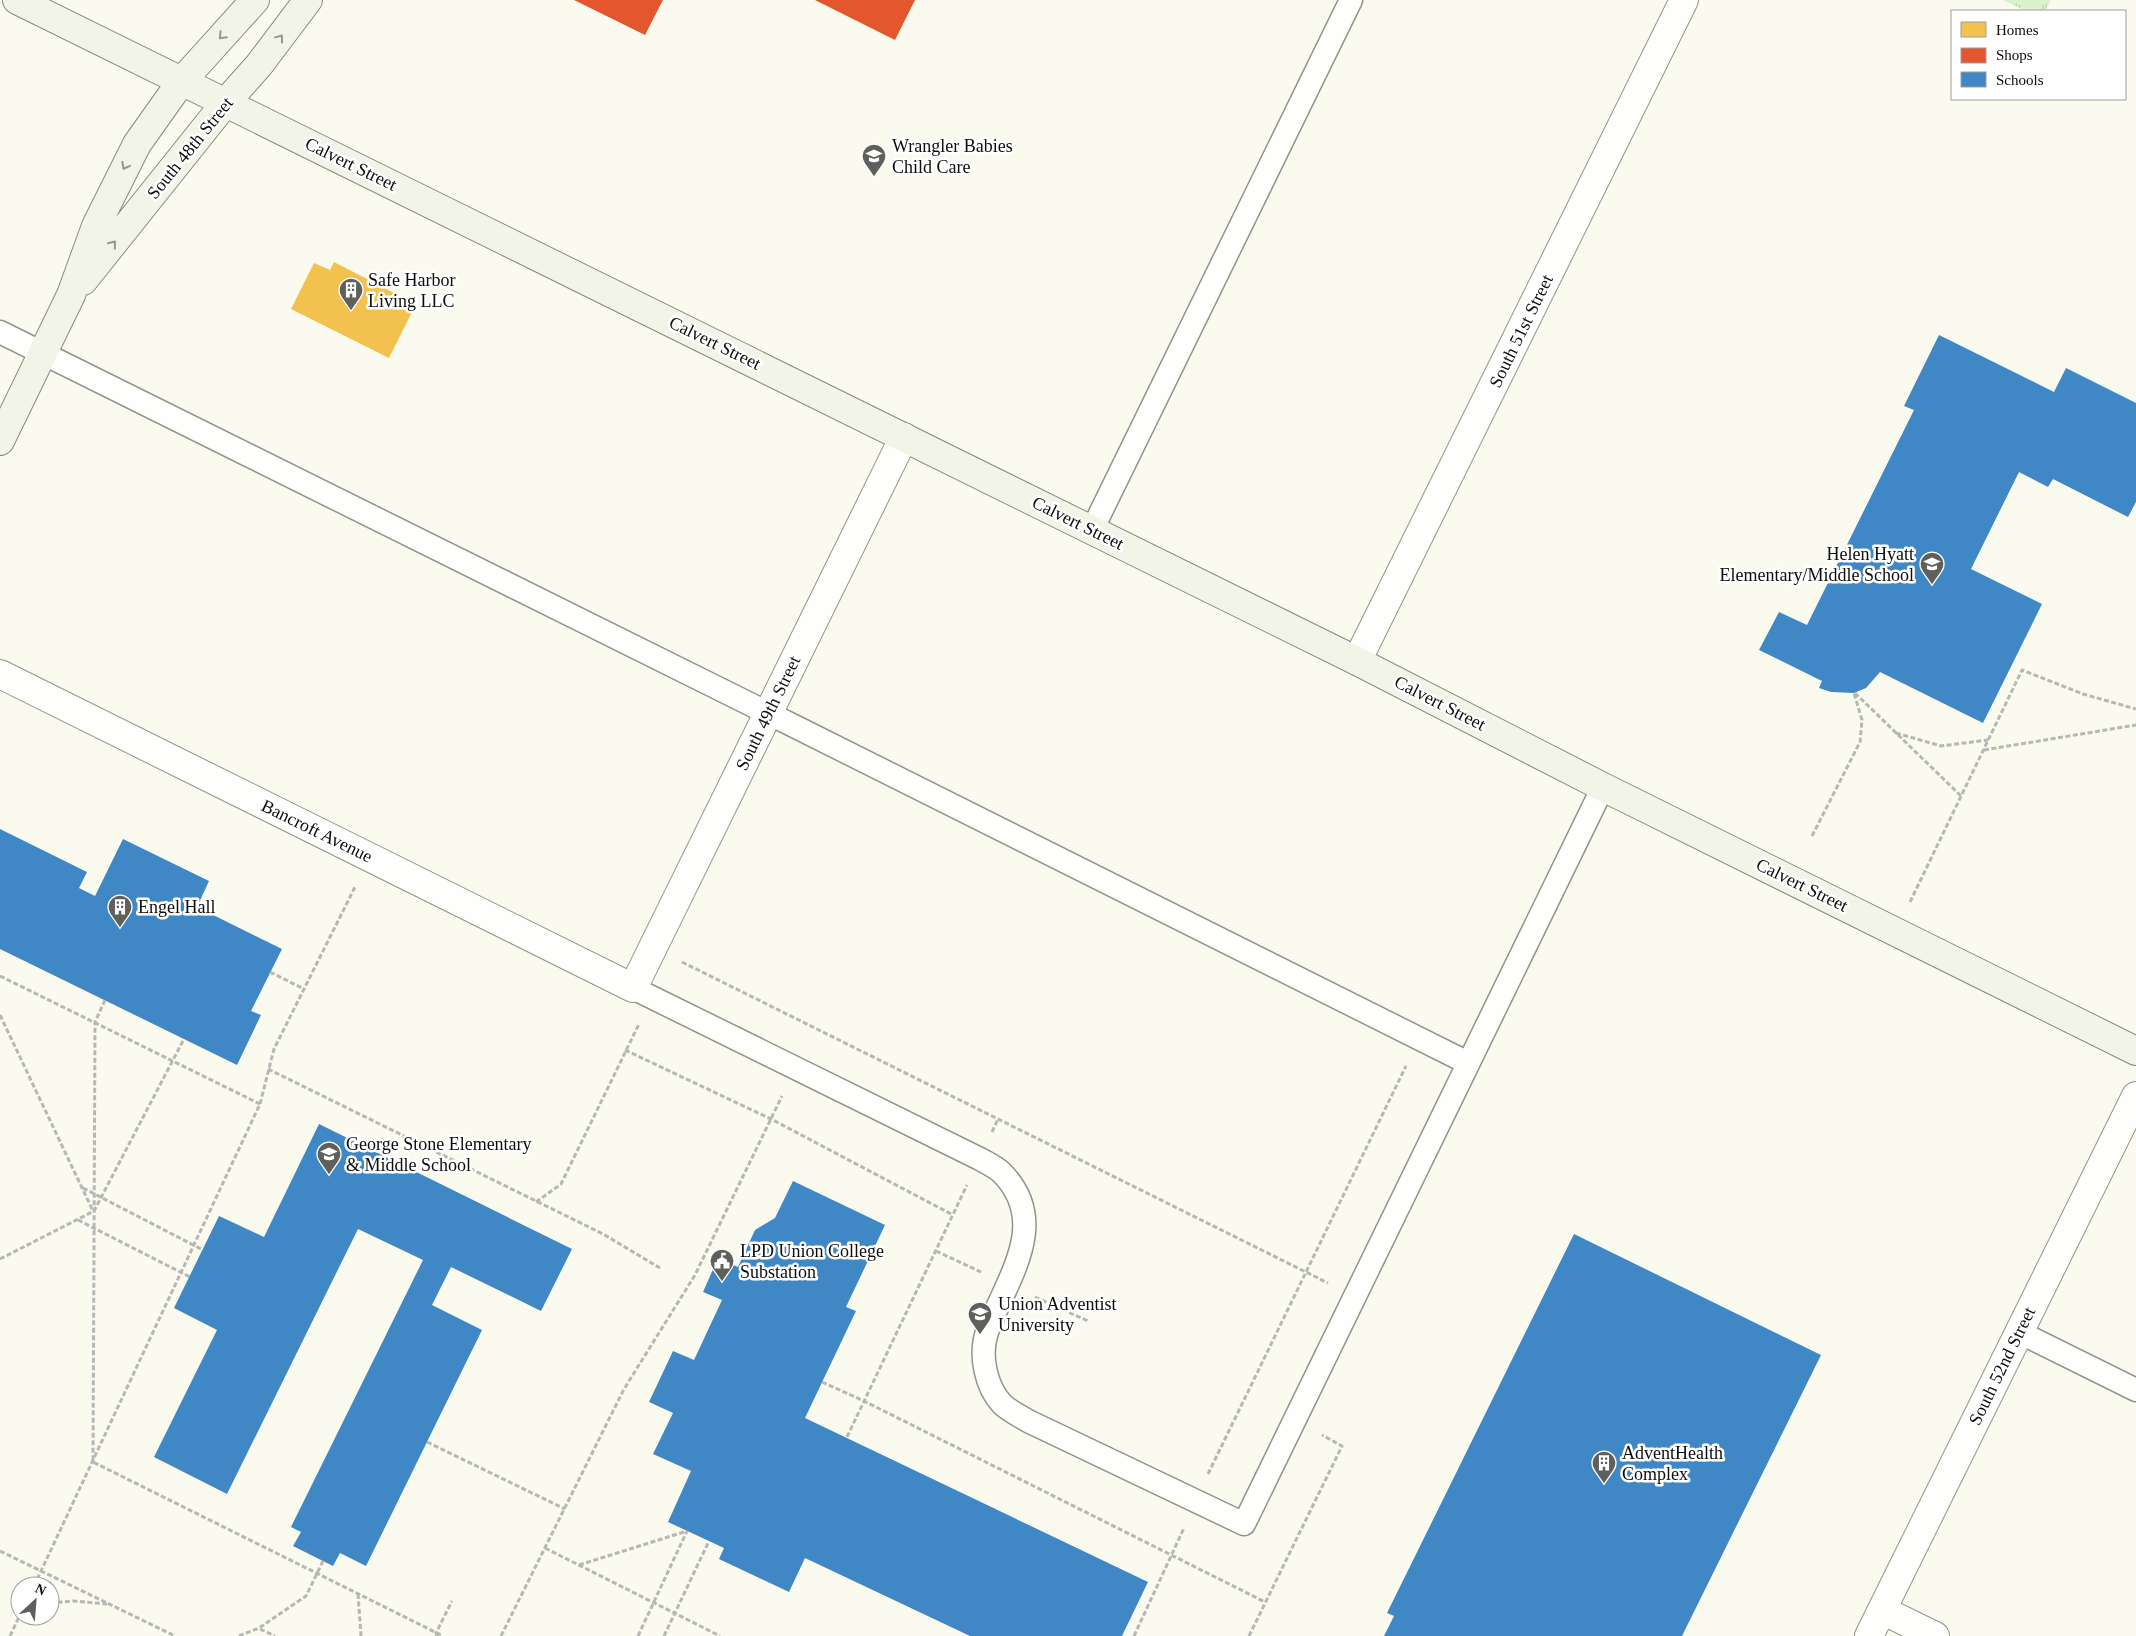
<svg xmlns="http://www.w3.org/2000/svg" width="2136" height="1636" font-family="Georgia,serif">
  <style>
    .park { fill: url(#park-tufts) }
    .homes { fill: #f2c14e }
    .shops { fill: #e4572e }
    .schools { fill: #3f88c5 }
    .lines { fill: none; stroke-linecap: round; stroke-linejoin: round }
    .lane-casing { stroke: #93938e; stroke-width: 25 }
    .street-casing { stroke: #93938e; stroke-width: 30 }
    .secondary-casing { stroke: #8a8a85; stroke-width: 30 }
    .path { stroke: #b7b7b5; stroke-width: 3; stroke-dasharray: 5 2.5; stroke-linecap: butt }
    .lane { stroke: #fefefd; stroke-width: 22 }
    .street { stroke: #fefefd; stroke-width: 28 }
    .secondary { stroke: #f3f4e8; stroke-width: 28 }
    .oneway { stroke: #979790 }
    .labels { text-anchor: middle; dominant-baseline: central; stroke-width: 5; stroke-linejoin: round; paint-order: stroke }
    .poi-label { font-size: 18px; fill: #0c0c0c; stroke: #fff; text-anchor: start }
    .street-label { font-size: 18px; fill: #0c0c0c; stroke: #fff }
  </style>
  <defs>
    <pattern id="park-tufts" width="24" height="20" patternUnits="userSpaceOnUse" patternTransform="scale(1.25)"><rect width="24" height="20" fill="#dbf2cd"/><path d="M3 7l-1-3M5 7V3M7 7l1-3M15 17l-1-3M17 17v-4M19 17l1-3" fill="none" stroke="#bbceaf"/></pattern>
  </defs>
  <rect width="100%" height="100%" fill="#fafaef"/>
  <!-- park -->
  <path class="park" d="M2003 0H2051L2045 11H2026Z"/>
  <!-- homes -->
  <path class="homes" d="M334 262 400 296 396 304 412 312 389 358 291 309 314 263 330 270Z"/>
  <!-- shops -->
  <path class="shops" d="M574 0H663L645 35Z
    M815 0H915L895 40Z"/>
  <!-- schools -->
  <path class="schools" d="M1939 335 2054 392 2066 368 2136 403V502L2128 517 2053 479 2048 487 2019 472 1971 569 2042 604 1983 723 1880 672 1866 688 1854 693 1831 692 1819 688 1822 681 1759 650 1779 612 1807 625 1914 410 1904 406Z
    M0 829 87 872 79 888 95 896 123 839 209 881 197 907 282 949 251 1011 261 1015 237 1065 0 949Z
    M319 1124 572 1249 541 1311 451 1267 432 1305 482 1330 366 1566 340 1553 333 1566 293 1546 301 1532 291 1527 423 1260 358 1229 227 1494 154 1457 217 1330 174 1308 219 1216 264 1237Z
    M793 1181 885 1225 846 1307 856 1311 805 1418 1148 1582 1122 1636H970L805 1558 789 1592 719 1559 724 1548 668 1522 691 1471 653 1454 673 1413 649 1402 673 1351 694 1360 722 1300 703 1292 718 1258 738 1267 755 1230 775 1218Z
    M1574 1234 1821 1355 1682 1636H1384L1394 1616 1387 1613Z"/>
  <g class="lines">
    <defs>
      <path id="lane" d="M0 332 790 724 1468 1063
        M1092 530 1351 0
        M633 988 980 1159C987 1163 996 1167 1002 1173 1052 1224 1005 1281 987 1332 979 1355 986 1387 1002 1404 1009 1411 1020 1416 1028 1421L1244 1524 1603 787
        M2019 1332 2136 1390"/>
      <path id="street" d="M1357 661 1684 0
        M0 674 633 988 904 437
        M1882 1610 1935 1636
        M1869 1636 2136 1096"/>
      <path id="secondary" d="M17 0 1357 661 1603 787 2136 1051
        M83 281 226 102 259 65 308 0
        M0 441 71 295 96 226 137 144 181 82 255 0"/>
    </defs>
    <!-- lane casing -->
    <use href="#lane" class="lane-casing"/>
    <!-- street casing -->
    <use href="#street" class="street-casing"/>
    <!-- secondary casing -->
    <use href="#secondary" class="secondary-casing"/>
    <!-- path -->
    <path class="path" d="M1855 693 1961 796
      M1896 733 1941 746 1988 740
      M1984 750 2136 725
      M1812 836 1860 742 1862 720 1854 693
      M1910 902 2022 670 2083 694 2136 709
      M682 962 1328 1283
      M270 972 304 989
      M0 976 260 1104
      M105 1000 95 1022 93 1462 443 1636
      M0 1015 93 1211
      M625 1050 771 1119 953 1215
      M268 1069 603 1234 660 1268
      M992 1132 998 1119
      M83 1188 203 1250
      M536 1202 561 1184 639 1024
      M78 1220 190 1277
      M936 1251 981 1272
      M0 1259 94 1211 184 1039
      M1035 1297 1088 1321
      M822 1382 864 1401 1265 1602
      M847 1437 967 1185
      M427 1442 565 1509
      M1208 1474 1406 1066
      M545 1548 720 1636
      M0 1551 175 1636
      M579 1565 687 1531
      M34 1586 260 1104 274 1049 355 887
      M358 1594 361 1636
      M50 1603 73 1601 107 1604
      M260 1629 275 1636
      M10 1636 20 1615
      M239 1636 259 1628 306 1596 323 1561
      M437 1636 436 1633 452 1601
      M501 1636 624 1389 695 1275 782 1096
      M638 1636 687 1531
      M664 1636 709 1541
      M1134 1636 1184 1528
      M1249 1636 1342 1446 1322 1435"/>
    <!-- lane -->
    <use href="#lane" class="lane"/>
    <!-- street -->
    <use href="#street" class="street"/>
    <!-- secondary -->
    <use href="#secondary" class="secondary"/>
  </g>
  <!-- one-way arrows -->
  <defs><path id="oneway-chevron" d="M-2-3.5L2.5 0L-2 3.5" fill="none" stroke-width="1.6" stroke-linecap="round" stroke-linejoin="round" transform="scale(1.25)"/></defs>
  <g class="oneway">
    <use href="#oneway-chevron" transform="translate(222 36) rotate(134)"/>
    <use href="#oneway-chevron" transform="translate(280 38) rotate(-53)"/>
    <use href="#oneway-chevron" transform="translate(125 166) rotate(118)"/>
    <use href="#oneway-chevron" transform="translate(113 244) rotate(-51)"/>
  </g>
  <!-- icons -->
  <defs>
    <symbol id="school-pin" viewBox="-11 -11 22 30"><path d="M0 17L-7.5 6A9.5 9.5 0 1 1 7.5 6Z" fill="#5f5f5b" stroke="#fff"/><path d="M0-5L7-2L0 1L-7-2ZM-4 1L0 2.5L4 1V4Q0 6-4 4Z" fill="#fff"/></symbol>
    <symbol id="building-pin" viewBox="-11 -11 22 30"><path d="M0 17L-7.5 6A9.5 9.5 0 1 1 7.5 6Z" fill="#5f5f5b" stroke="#fff"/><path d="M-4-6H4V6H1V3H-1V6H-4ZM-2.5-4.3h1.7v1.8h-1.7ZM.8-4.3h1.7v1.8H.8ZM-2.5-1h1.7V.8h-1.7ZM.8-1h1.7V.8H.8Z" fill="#fff"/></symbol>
    <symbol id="civic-pin" viewBox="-11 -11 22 30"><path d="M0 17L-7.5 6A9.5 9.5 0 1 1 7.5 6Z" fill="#5f5f5b" stroke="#fff"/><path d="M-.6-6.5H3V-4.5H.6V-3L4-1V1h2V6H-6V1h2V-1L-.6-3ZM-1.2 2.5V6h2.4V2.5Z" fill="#fff"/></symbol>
    <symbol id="university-pin" viewBox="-11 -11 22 30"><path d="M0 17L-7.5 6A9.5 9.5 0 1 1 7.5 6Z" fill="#5f5f5b" stroke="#fff"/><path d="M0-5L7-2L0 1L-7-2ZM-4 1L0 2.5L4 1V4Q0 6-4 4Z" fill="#fff"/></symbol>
  </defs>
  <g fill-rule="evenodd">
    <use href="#school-pin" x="860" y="142" width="28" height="38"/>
    <use href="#building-pin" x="337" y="276" width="28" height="38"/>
    <use href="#school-pin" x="1918" y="550" width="28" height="38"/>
    <use href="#building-pin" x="106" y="893" width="28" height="38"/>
    <use href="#school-pin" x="315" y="1140" width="28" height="38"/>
    <use href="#civic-pin" x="708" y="1247" width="28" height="38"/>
    <use href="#university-pin" x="966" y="1300" width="28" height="38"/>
    <use href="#building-pin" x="1590" y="1449" width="28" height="38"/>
  </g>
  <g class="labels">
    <!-- poi labels -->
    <g class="poi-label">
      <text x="892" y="146">Wrangler Babies<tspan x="892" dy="21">Child Care</tspan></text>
      <text x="368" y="280">Safe Harbor<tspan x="368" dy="21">Living LLC</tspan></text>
      <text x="1914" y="554" text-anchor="end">Helen Hyatt<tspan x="1914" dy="21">Elementary/Middle School</tspan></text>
      <text x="138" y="907">Engel Hall</text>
      <text x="346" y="1144">George Stone Elementary<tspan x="346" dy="21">&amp; Middle School</tspan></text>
      <text x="740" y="1251">LPD Union College<tspan x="740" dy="21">Substation</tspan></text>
      <text x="998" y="1304">Union Adventist<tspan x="998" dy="21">University</tspan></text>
      <text x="1622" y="1453">AdventHealth<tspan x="1622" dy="21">Complex</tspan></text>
    </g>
    <!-- street labels -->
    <g class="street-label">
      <text transform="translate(190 148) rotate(-51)">South 48th Street</text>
      <text transform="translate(351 164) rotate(26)">Calvert Street</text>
      <text transform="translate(1521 331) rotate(-64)">South 51st Street</text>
      <text transform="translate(715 343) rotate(26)">Calvert Street</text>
      <text transform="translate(1078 523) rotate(26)">Calvert Street</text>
      <text transform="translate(1440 703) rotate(27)">Calvert Street</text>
      <text transform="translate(768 713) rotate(-64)">South 49th Street</text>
      <text transform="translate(317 831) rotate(26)">Bancroft Avenue</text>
      <text transform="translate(1802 885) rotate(26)">Calvert Street</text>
      <text transform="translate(2002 1366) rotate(-64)">South 52nd Street</text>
    </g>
  </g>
  <!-- legend -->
  <rect x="1951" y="10" width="175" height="90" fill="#ffffff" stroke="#9e9e9e"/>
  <rect x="1961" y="22" width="25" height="15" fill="#f2c14e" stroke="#9e9e9e"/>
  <text x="1996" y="35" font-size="15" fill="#0c0c0c">Homes</text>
  <rect x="1961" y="48" width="25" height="15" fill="#e4572e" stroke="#9e9e9e"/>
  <text x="1996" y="60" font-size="15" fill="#0c0c0c">Shops</text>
  <rect x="1961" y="72" width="25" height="15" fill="#3f88c5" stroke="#9e9e9e"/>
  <text x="1996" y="85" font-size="15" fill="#0c0c0c">Schools</text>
  <!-- north arrow -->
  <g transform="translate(35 1601) rotate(26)"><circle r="24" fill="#ffffff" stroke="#9e9e9e"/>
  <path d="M0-4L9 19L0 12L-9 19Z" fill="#5f5f5b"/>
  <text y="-8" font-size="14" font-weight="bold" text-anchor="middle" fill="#0c0c0c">N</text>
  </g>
</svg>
